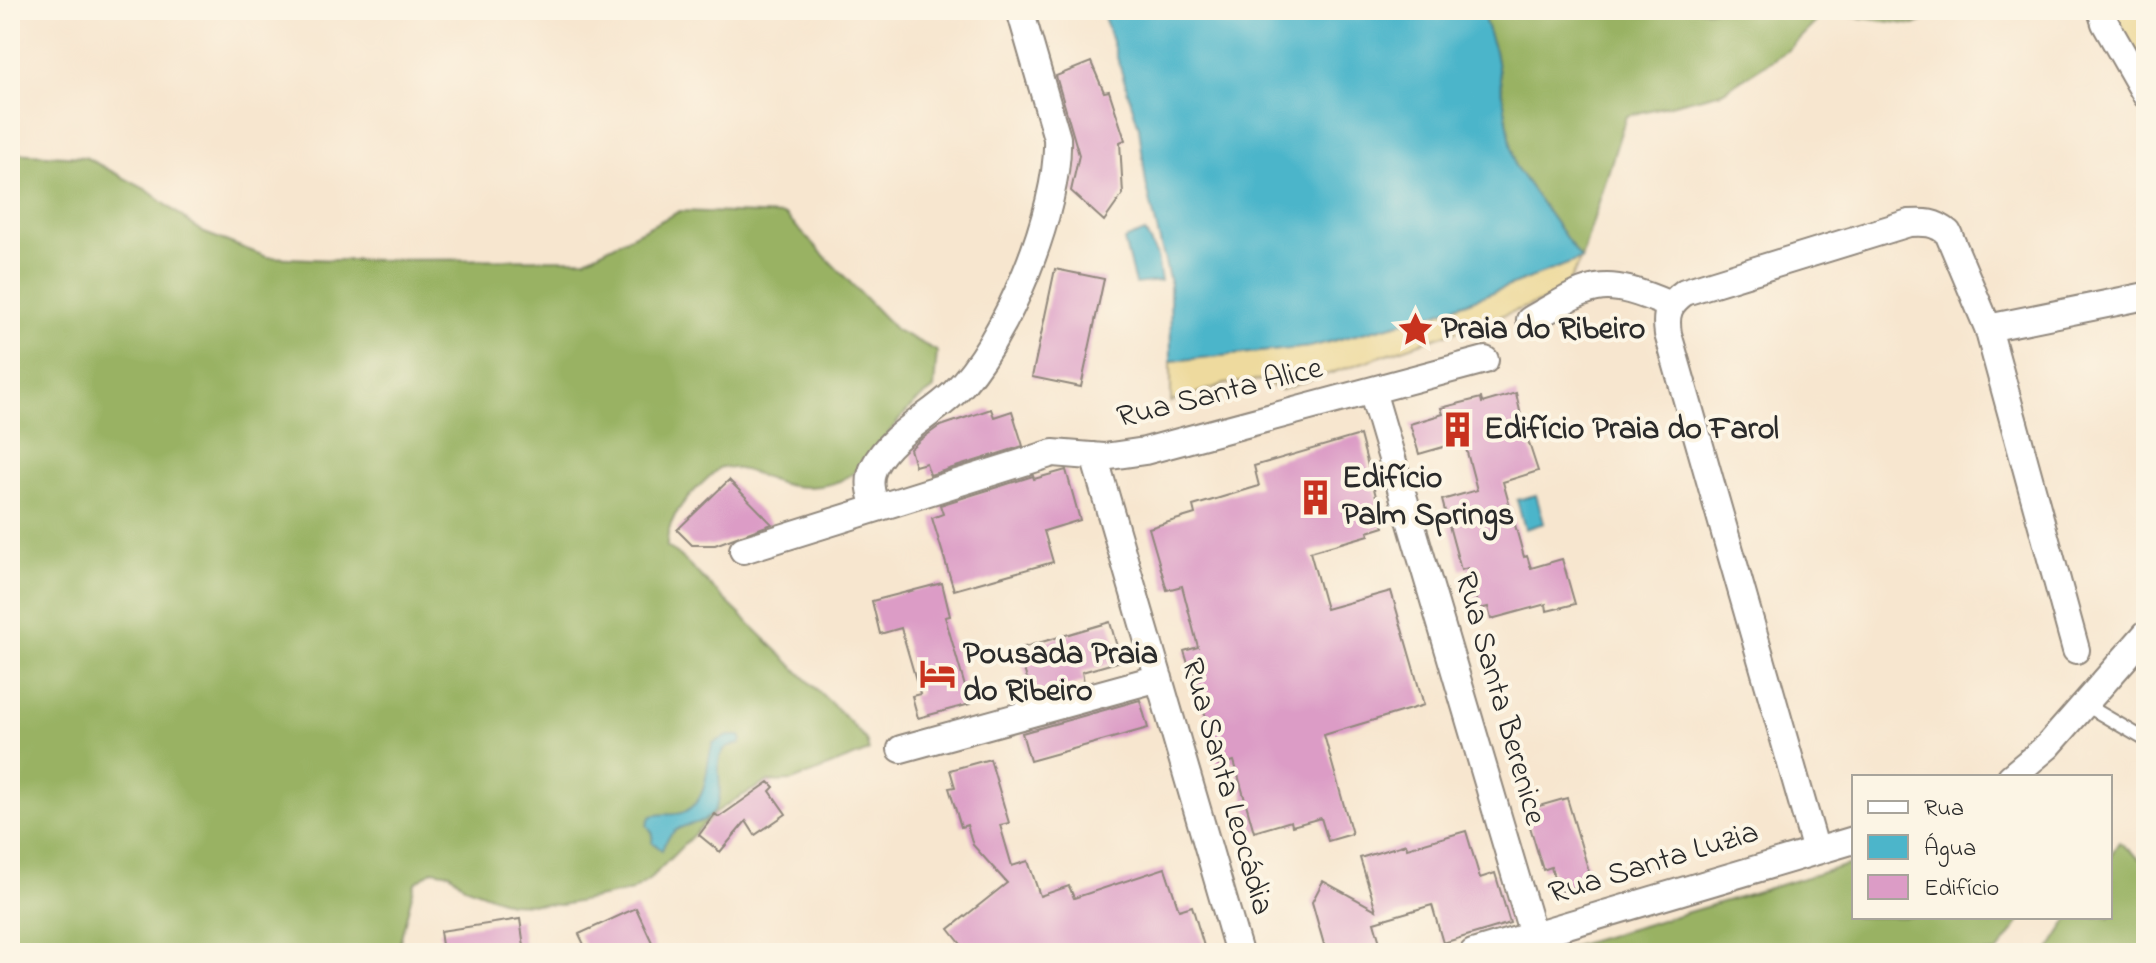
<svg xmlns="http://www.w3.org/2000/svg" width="2156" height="963" font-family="'Indie Flower',sans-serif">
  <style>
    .forest { fill: #99b264; stroke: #626e48; stroke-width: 2 }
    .sand { fill: #eeda9e; stroke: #8c8264; stroke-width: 2 }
    .water { fill: #4cb5ca; stroke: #3c707a; stroke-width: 2 }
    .building { fill: #dc9cc6 }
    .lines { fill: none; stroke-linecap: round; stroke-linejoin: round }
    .lane-casing { stroke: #91887d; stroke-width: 16 }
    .street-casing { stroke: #91887d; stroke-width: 30 }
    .lane { stroke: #fff; stroke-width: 12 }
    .street { stroke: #fff; stroke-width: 26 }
    .labels { text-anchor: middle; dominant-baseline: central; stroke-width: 8; stroke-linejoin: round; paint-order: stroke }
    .poi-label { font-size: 32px; font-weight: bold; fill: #2b2b2b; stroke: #fcf5e5; text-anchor: start }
    .street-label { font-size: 32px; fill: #2b2b2b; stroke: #fcf5e5 }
  </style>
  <rect width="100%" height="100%" fill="#fcf5e5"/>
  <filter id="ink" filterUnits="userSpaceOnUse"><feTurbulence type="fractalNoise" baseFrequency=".0125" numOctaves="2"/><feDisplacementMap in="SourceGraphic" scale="16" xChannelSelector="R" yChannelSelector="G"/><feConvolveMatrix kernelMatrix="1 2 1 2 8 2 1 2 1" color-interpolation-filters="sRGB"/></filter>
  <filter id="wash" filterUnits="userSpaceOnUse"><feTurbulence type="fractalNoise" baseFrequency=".006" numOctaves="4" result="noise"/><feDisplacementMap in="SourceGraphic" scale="32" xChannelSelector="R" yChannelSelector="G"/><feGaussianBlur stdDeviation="1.8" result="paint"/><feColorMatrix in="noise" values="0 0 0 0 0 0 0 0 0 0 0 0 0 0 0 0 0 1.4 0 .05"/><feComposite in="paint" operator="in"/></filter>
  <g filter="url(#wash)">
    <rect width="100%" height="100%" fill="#f7e6cf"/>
    <!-- forest -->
    <path class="forest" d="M1481 10H1949L1914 25 1825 13 1788 50 1722 92 1626 116 1581 259 1515 166 1495 51Z
      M10 153 85 157 147 190 202 232 267 257 335 260 586 259 680 211 785 215 896 330 937 351 934 389C928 394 920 398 914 404 872 443 865 495 792 486 765 482 752 467 720 467 697 488 665 513 667 547L677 553 848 720 866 740 869 751 792 781 767 782 736 799 715 813 650 879 632 891 561 905 509 903 464 886 450 873 433 870 415 883 397 953H10Z
      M2119 842 2146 864V953H2047L2070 917H2110V856Z
      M1854 863V917H2023L1997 953H1550Z"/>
    <!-- sand -->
    <path class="sand" d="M2108 10H2146V73Z
      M1581 259 1562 295 1281 390 1260 380 1225 384 1171 402V361L1310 347 1437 313Z"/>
    <!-- water -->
    <path class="water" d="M1102 10H1481L1495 51 1515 166 1581 259 1437 313 1310 347 1171 361 1170 283 1146 183 1139 127Z
      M1145 232 1157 256 1161 281 1135 284 1124 240Z
      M1536 495 1544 523 1525 529 1517 500Z
      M728 736H740L742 740 740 744C701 749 731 787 714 811 699 832 675 815 662 850L652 842 653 834 647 825 650 817C661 811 674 818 686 811 711 797 704 766 713 743Z"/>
    <g id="blocks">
      <!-- building -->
      <path class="building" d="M1091 62 1104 92 1109 91 1125 140 1120 142 1123 194 1104 221 1071 191 1079 155 1056 76Z
        M1055 269 1104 279 1081 387 1032 377Z
        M1516 393 1523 425 1538 471 1503 482 1524 557 1527 556 1531 568 1562 559 1575 604 1547 611 1546 604 1491 619 1488 607 1479 609 1468 568 1461 570 1442 500 1477 490 1464 441 1419 454 1410 424 1443 414 1441 408 1481 398 1482 403Z
        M991 409 994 417 1012 411 1023 446 930 475 926 463 915 466 910 449 920 440 938 427Z
        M1360 435 1384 527 1368 532 1369 535 1310 552 1326 609 1391 591 1424 705 1324 735 1352 834 1328 841 1321 818 1292 826 1291 821 1254 832 1234 761 1218 765 1194 672 1191 673 1184 651 1198 647 1182 586 1167 590 1149 528 1195 514 1193 506 1259 486 1254 466Z
        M1066 470 1080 520 1044 531 1053 562 954 590 932 518 943 514 940 505 1033 476 1034 479Z
        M729 480 772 524 715 545H692L677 530Z
        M942 583 950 616 945 617 970 704 918 718 912 696 920 694 901 628 880 634 872 601Z
        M1110 622 1121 661 1082 672 1084 682 1032 696 1018 649Z
        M1140 700 1148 728 1030 761 1022 733Z
        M990 759 1009 823 1000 825 1012 866 1028 861 1040 896 1069 886 1074 898 1165 868 1179 910 1192 906 1206 953H968L949 929 1007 883 973 845 967 825 961 827 949 788 955 787 950 770Z
        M769 782 774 787 770 791 786 814 755 835 746 821 720 852 699 835 715 814 719 817Z
        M1567 798 1592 882 1558 892 1551 867 1543 870 1525 810Z
        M1466 831 1480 878 1495 873 1510 923 1443 943 1432 905 1374 922 1383 953H1335L1325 948 1312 902 1323 881 1376 910 1360 858 1406 844 1407 848Z
        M636 908 657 953H588L579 934Z
        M520 919 525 953H443L440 931Z"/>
    </g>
  </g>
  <g filter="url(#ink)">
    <use href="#blocks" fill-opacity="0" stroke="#91887d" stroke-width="2"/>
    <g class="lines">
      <defs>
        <path id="lane" d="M2086 705 2146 740"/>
        <path id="street" d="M2101 10 2105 23 2146 95
          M1530 320C1594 284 1599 275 1670 305
          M1988 328 2146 296
          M1372 391 1533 935
          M1094 456 1239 953
          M876 508C872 495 867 481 874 467 891 434 928 418 954 393 1005 344 1060 209 1057 138L1020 10
          M743 550 1053 453 1104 457 1145 451 1485 360
          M901 749 1159 678
          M2011 777 2048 746 2146 634
          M1816 851 1668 334C1665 314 1668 304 1685 292L1909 223C1925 222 1935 222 1948 233L1988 328 2076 650
          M1473 953 1854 840"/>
      </defs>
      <!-- lane casing -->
      <use href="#lane" class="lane-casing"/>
      <!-- street casing -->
      <use href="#street" class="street-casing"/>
      <!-- lane -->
      <use href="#lane" class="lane"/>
      <!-- street -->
      <use href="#street" class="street"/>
    </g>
  </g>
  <!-- icons -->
  <defs>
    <symbol id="sight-bare" viewBox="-9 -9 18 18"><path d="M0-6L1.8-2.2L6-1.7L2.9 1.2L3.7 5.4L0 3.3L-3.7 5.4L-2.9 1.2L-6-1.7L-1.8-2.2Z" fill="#c8321e" stroke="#fcf5e5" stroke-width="2.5" paint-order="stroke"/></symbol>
    <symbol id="building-bare" viewBox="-9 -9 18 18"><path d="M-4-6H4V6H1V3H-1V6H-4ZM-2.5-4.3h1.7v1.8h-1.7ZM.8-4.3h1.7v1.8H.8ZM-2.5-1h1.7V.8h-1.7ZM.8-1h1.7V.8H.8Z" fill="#c8321e" stroke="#fcf5e5" stroke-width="2.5" paint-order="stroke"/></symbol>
    <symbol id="hotel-bare" viewBox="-9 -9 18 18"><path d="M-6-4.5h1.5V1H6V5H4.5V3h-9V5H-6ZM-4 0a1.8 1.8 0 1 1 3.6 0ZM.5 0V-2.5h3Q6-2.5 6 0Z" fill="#c8321e" stroke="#fcf5e5" stroke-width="2.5" paint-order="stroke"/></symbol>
  </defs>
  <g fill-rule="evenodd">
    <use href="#sight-bare" x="1390" y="304" width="51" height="51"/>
    <use href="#building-bare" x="1432" y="404" width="51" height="51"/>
    <use href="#building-bare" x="1290" y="472" width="51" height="51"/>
    <use href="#hotel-bare" x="912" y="648" width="51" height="51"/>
  </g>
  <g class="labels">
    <!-- poi labels -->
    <g class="poi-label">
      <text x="1441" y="330">Praia do Ribeiro</text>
      <text x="1484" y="430">Edifício Praia do Farol</text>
      <text x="1342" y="479">Edifício<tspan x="1342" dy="37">Palm Springs</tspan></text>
      <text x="963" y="655">Pousada Praia<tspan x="963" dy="37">do Ribeiro</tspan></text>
    </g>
    <!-- street labels -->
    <g class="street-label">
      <text transform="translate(1220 394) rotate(-14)">Rua Santa Alice</text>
      <text transform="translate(1499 699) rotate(74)">Rua Santa Berenice</text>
      <text transform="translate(1226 787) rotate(74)">Rua Santa Leocádia</text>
      <text transform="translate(1654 864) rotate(-17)">Rua Santa Luzia</text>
    </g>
  </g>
  <!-- margin -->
  <rect width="2156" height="963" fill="none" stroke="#fcf5e5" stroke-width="40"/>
  <!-- legend -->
  <rect x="1852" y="775" width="260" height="144" fill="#fcf5e5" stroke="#a8a49b" stroke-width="2"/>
  <rect x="1868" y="801" width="40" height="12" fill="#ffffff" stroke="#a8a49b" stroke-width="2"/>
  <text x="1924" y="815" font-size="24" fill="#2b2b2b">Rua</text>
  <rect x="1868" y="835" width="40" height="24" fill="#4cb5ca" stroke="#a8a49b" stroke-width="2"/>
  <text x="1924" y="855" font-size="24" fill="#2b2b2b">Água</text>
  <rect x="1868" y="875" width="40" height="24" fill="#dc9cc6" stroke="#a8a49b" stroke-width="2"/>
  <text x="1924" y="895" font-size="24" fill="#2b2b2b">Edifício</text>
</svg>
